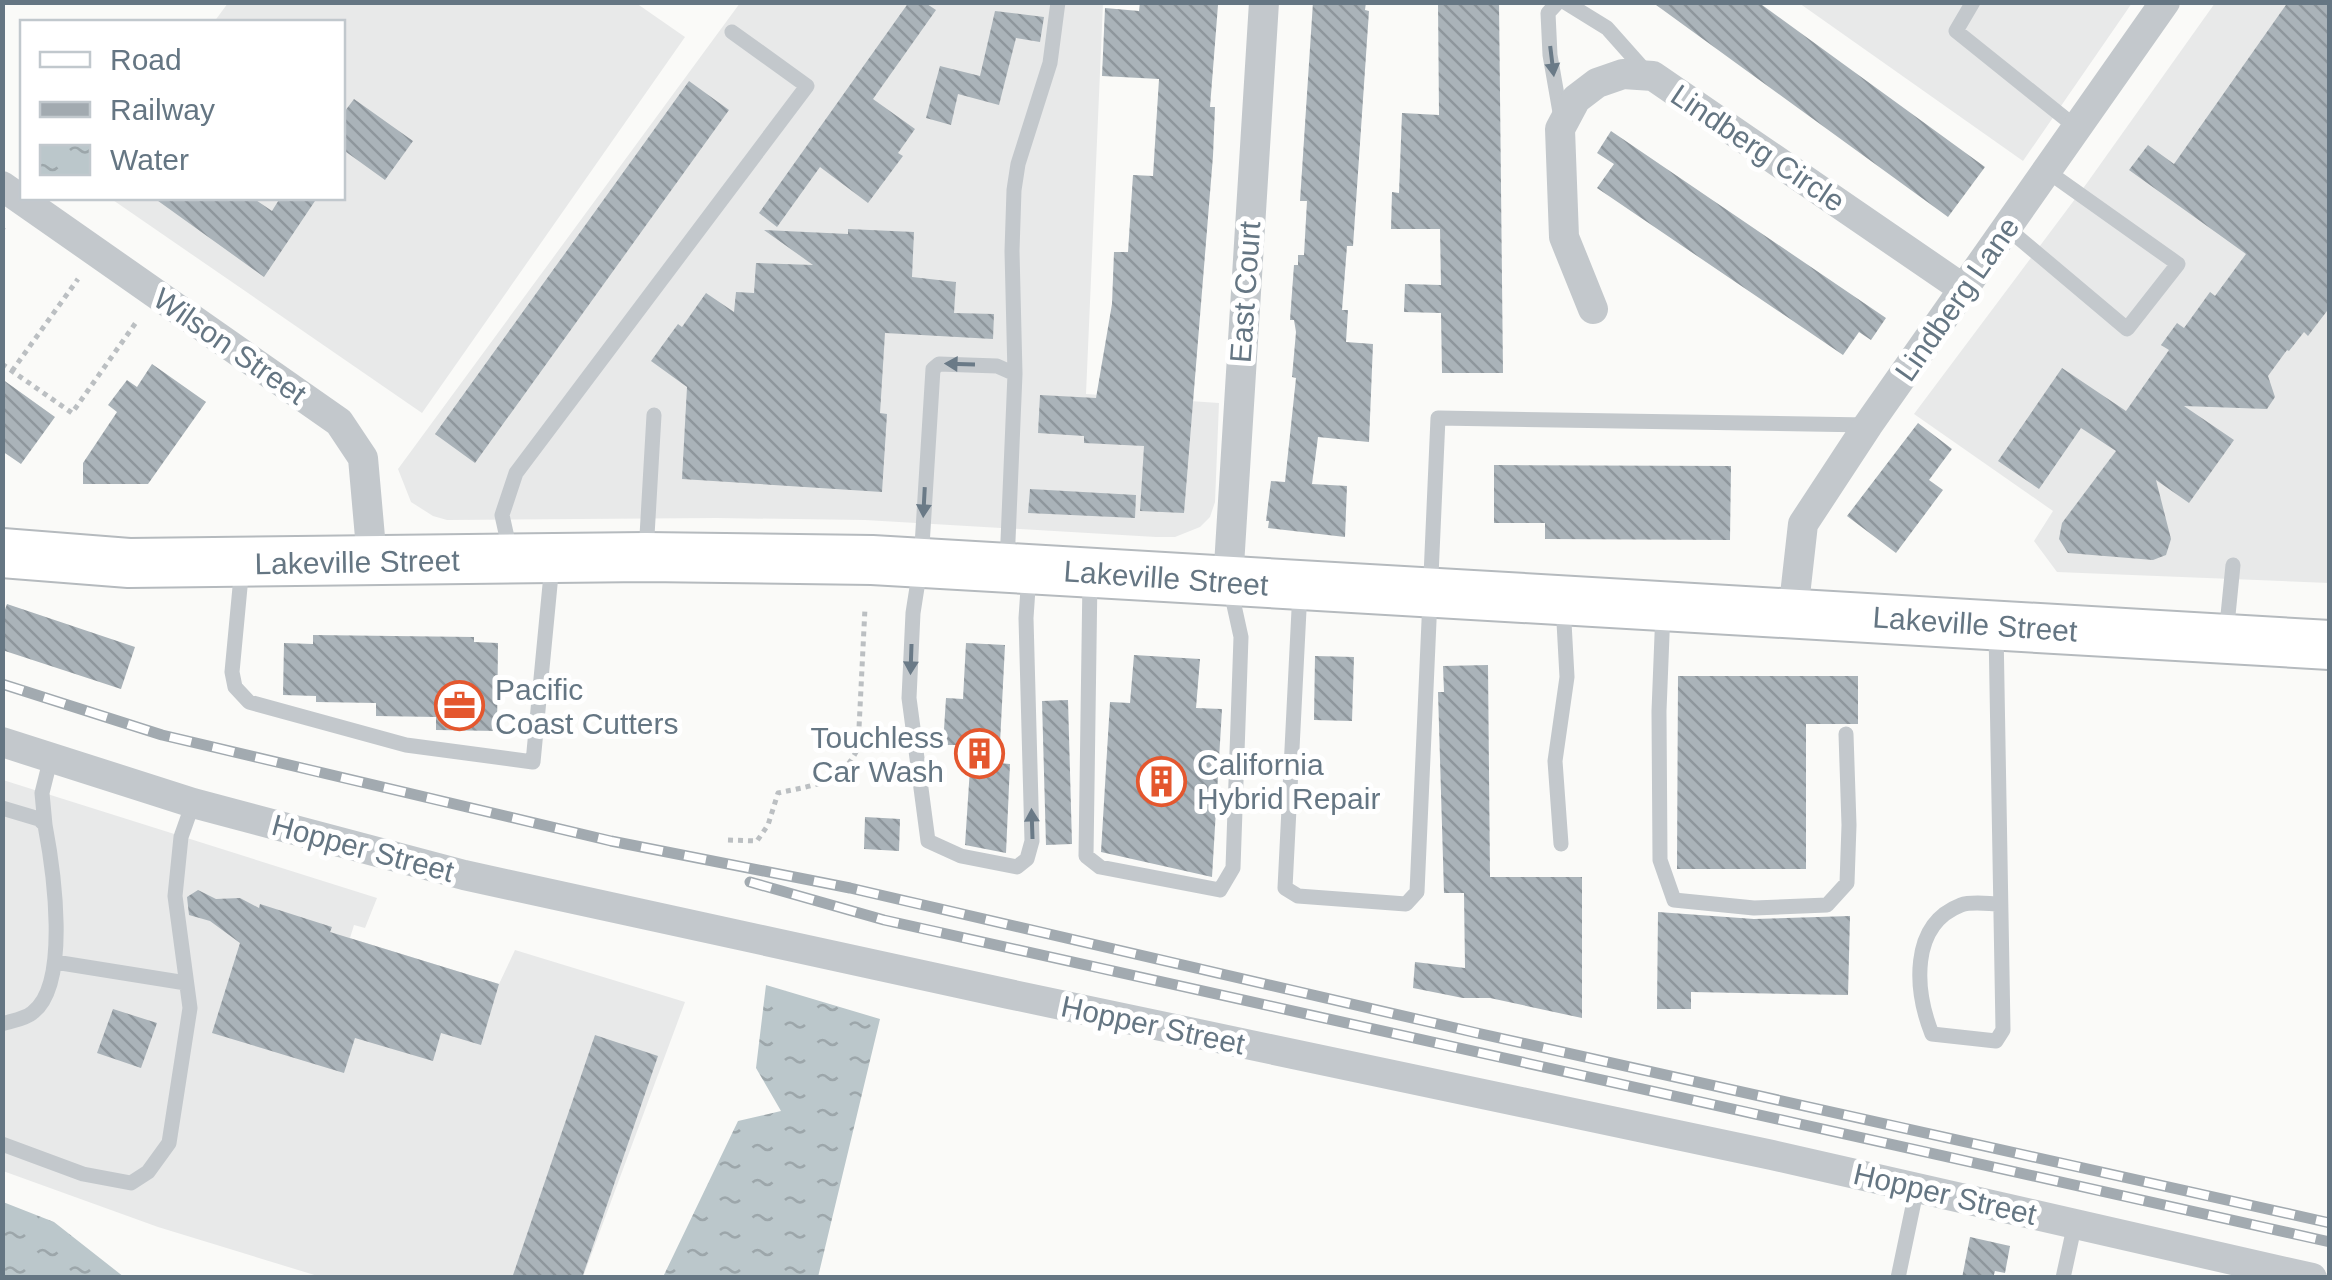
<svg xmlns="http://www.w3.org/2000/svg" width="2332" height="1280" font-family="Arial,sans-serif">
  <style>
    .built { fill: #e8e9e9 }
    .water { fill: url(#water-ripples) }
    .building { fill: url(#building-back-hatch) }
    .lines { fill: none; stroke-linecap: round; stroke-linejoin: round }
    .primary-casing { stroke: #b5babe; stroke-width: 52 }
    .path { stroke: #bbbfc2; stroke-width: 5; stroke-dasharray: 5 5; stroke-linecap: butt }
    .lane { stroke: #c3c8cc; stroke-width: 15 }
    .street { stroke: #c3c8cc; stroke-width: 30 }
    .primary { stroke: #fff; stroke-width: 48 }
    .rail-casing { stroke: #a2aab0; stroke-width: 11 }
    .rail { stroke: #fff; stroke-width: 8; stroke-dasharray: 22; stroke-linecap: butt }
    .oneway { fill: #6a7a87 }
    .labels { text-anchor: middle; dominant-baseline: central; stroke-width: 10; stroke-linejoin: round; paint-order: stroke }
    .street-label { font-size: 30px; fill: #657683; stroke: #fff }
    .poi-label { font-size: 30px; fill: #657683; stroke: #fff; text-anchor: start }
  </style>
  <defs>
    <pattern id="water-ripples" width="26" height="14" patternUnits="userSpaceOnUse" patternTransform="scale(2.5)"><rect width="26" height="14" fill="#bbc7cb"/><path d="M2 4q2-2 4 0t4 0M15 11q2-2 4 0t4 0" fill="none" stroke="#9ca6aa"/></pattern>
    <pattern id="building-back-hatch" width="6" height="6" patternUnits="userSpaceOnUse" patternTransform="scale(2.5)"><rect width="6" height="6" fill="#aab3b9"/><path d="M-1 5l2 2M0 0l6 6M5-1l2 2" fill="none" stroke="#8e969c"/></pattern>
  </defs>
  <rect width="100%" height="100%" fill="#fafaf8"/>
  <!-- built -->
  <path class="built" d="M228 3H636L685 37 422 413 110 198H342V22H214Z
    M740 3H1103L1086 394 1219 403 1215 502 1210 517 1200 527 1175 537H1156L865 520 717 518 447 520 433 516 411 502 398 469Z
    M1799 3H2132L2023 161Z
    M2215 3H2329V583L2057 572 2034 541 2053 511 1914 414 2087 183Z
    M3 780 377 898 365 928 354 925 350 938 499 984 515 950 685 1002 583 1277H321L158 1227 3 1171Z"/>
  <!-- water -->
  <path class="water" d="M766 985 880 1019 818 1277H663L738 1121 781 1111 756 1068Z
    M3 1202 54 1222 124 1277H3Z"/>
  <!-- building -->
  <path class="building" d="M909 2H924L936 10 873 99 915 129 898 153 903 156 868 203 820 167 777 227 759 213Z
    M1140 2 1218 5 1210 107H1215L1213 156 1184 513 1140 511 1144 446 1084 443V436L1038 433 1040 395 1096 398 1112 304 1114 252H1128L1133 175 1153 176 1159 79 1102 76 1105 8 1139 11Z
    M1313 2H1366L1365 10 1369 11 1353 246H1347L1342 310H1348L1346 342 1373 344 1369 442 1318 437 1312 484 1347 486 1345 537 1268 528 1269 521H1266L1271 481 1285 482 1296 378 1292 377 1296 332 1294 320H1290L1294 265H1298V255H1304L1307 201H1300Z
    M1438 2H1499L1503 373H1442L1441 313 1404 312 1405 284 1441 285 1440 229H1391L1392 192 1399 193 1402 113 1439 115Z
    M1652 2H1758L1985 167 1948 217Z
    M2288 2H2330V307L2308 336 2304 332 2289 351 2287 350 2268 376 2275 397 2267 409 2184 406 2234 440 2189 503 2156 480 2171 539 2166 555 2153 560 2068 553 2059 539 2062 523 2116 451 2081 428 2039 489 1998 461 2062 368 2126 411 2169 350 2161 345 2177 323 2184 328 2210 292 2215 296 2246 254 2129 170 2148 145 2174 164Z
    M995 11 1044 17 1040 42 1016 38 999 105 958 94 951 125 926 118 940 66 980 76Z
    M689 81 729 110 475 463 435 434Z
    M354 99 413 141 385 180 342 149V115Z
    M1611 131 1886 318 1871 340 1859 332 1843 355 1597 188 1614 164 1597 153Z
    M154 198H253L272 211 280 198H317L264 277Z
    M848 229 914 232 912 277 956 282 954 313 994 314 993 339 885 333 880 413 887 414 882 492 682 479 687 387 651 361 678 324 682 327 706 293 734 312 736 292 754 293 756 263 813 265 764 230 848 234Z
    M152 364 206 402 148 484H83V463L117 412 108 405 127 380 137 387Z
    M2 379 55 417 21 464 2 451Z
    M1918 423 1952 449 1929 480 1943 490 1896 553 1847 516Z
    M1494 465 1731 466 1730 540 1545 539V523H1494Z
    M1030 489 1136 495 1135 518 1028 513Z
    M7 604 135 647 121 689 2 650V618Z
    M313 635 474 637V642L498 643 497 731 436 730V717L376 716V703L316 702V696L283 695 284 643 313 644Z
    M966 643 1005 645 999 763 1010 764 1006 853 965 845 970 768 959 767 960 745H943L946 698 963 699Z
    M1134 655 1200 659 1196 708 1222 709 1212 877 1101 852 1110 702 1130 703Z
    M1315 656 1354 657 1352 721 1314 720Z
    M1488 665 1490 877H1582V1018L1490 998H1463L1413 988 1415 962 1465 968 1464 893H1444L1438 692H1444L1443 666Z
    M1678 676H1858V724H1806V869H1677Z
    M1068 700 1072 844 1046 845 1042 701Z
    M865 817 900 819 899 851 864 849Z
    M198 890 216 899 240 898 259 908 260 904 332 927 330 932 499 984 481 1045 441 1033 433 1061 355 1038 344 1073 212 1033 240 943 210 921 189 915 187 897Z
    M1658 912 1754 919 1850 916 1848 995 1691 992V1009H1657Z
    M113 1009 157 1023 141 1068 97 1053Z
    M595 1035 658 1056 582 1278H512Z
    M1970 1237 2010 1246 2005 1273 1995 1271 1993 1278H1962Z"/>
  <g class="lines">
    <defs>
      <path id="primary" d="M2 553 129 563 646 557 872 560 2330 645"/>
    </defs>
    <!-- primary casing -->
    <use href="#primary" class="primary-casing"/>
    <!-- path -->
    <path class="path" d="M2 229 4 227
      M2 364 72 413 137 321
      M12 371 78 279
      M728 840 757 841 768 825 778 793C814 785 841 784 858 748L865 608"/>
    <!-- lane -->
    <path class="lane" d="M1558 2 1548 13 1550 55 1561 118
      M1565 2 1607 28 1647 73
      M1973 2 1956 31 2077 128
      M2007 228 2127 329 2178 264 2047 171
      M1015 374 1012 251 1014 190 1018 164 1050 63 1058 2
      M510 551 502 515 516 473 807 86 732 32
      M646 553 654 415
      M1007 564 1015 374 997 366 939 364 933 369 921 562 913 613 909 698 928 841 961 856 1017 867 1027 859 1032 841 1026 618 1029 574
      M242 566 232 672 235 687 249 702 406 745 533 762 552 564
      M1090 577 1086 856 1100 867 1220 890 1233 868 1241 637 1230 587
      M1300 590 1285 888 1298 896 1406 904 1417 892 1438 418 1868 425
      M1663 610 1659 711 1660 860 1674 900 1754 908 1827 905 1847 883 1849 825 1846 734
      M1996 629 2003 1030 1996 1041 1932 1034C1915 991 1909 925 1961 905 1972 901 1989 904 2000 904
      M2226 635 2233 565
      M2 808 39 819 45 825C53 867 71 985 32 1013 25 1019 11 1021 2 1024
      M45 825 42 793 51 757
      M1561 844 1555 761 1567 677 1563 604
      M55 962 186 983
      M2 1144 83 1174 131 1183 148 1172 169 1143 190 1008 175 896 181 837 193 803
      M1898 1278 1917 1187
      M2063 1278 2075 1223"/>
    <!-- street -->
    <path class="street" d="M2 186 339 422 363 458 372 560
      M1593 309 1564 237 1560 129 1576 99 1597 83 1623 74 1653 76 1965 290
      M1228 582 1264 2
      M1793 613 1803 524 1868 425 2165 2
      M2 742 193 803 464 875 1009 994 1772 1155 2312 1278"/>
    <!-- primary -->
    <use href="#primary" class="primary"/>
    <defs>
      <path id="rail" d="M2 684 162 735 611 841 850 888 1477 1033 2330 1223
        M750 882 884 920 2330 1242"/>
    </defs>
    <!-- rail casing -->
    <use href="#rail" class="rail-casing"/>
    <!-- rail -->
    <use href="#rail" class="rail"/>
  </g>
  <!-- one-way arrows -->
  <defs><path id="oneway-solid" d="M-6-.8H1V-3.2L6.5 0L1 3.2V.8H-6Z" transform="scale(2.5)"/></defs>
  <g class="oneway">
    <use href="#oneway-solid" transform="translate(1552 61) rotate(83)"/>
    <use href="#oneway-solid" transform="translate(960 364) rotate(-178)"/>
    <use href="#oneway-solid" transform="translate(924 502) rotate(93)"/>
    <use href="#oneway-solid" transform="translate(911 659) rotate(92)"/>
    <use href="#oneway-solid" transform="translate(1032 824) rotate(-92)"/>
  </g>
  <!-- icons -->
  <defs>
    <symbol id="office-ring" viewBox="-11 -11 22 22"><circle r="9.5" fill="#fff" stroke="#e4572e" stroke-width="1.5"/><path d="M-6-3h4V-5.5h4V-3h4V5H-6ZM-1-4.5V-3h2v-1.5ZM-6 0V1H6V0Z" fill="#e4572e"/></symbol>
    <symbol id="building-ring" viewBox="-11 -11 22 22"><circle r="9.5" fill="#fff" stroke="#e4572e" stroke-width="1.5"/><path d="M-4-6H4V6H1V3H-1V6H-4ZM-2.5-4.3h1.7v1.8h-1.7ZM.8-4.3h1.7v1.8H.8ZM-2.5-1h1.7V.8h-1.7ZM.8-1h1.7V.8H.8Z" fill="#e4572e"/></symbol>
  </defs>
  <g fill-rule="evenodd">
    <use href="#office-ring" x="432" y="678" width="55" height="55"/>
    <use href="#building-ring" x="952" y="726" width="55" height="55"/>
    <use href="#building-ring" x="1134" y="754" width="55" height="55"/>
  </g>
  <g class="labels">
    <!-- street labels -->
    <g class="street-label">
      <text transform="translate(1758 148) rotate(34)">Lindberg Circle</text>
      <text transform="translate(1245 292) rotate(-86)">East Court</text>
      <text transform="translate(1957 299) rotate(-55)">Lindberg Lane</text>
      <text transform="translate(230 346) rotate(35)">Wilson Street</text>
      <text transform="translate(357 562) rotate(-1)">Lakeville Street</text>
      <text transform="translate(1166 578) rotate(4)">Lakeville Street</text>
      <text transform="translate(1975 624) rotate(4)">Lakeville Street</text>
      <text transform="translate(363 848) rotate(15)">Hopper Street</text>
      <text transform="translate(1153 1025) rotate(12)">Hopper Street</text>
      <text transform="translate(1945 1194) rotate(13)">Hopper Street</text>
    </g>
    <!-- poi labels -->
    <g class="poi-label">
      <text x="495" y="689">Pacific<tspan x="495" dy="34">Coast Cutters</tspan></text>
      <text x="944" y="737" text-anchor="end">Touchless<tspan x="944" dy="34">Car Wash</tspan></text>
      <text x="1197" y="764">California<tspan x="1197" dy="34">Hybrid Repair</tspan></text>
    </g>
  </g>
  <!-- border -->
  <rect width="2332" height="1280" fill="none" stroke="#657683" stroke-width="10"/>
  <!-- legend -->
  <rect x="20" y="20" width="325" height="180" fill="#ffffff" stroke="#c1c8cd" stroke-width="2.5"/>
  <rect x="40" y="52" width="50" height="15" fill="#ffffff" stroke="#c1c8cd" stroke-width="2.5"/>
  <text x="110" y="70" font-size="30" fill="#657683">Road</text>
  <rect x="40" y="102" width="50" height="15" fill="#a2aab0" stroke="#c1c8cd" stroke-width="2.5"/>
  <text x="110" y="120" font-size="30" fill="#657683">Railway</text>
  <rect x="40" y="145" width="50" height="30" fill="url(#water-ripples)" stroke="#c1c8cd" stroke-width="2.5"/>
  <text x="110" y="170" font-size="30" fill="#657683">Water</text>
</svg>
